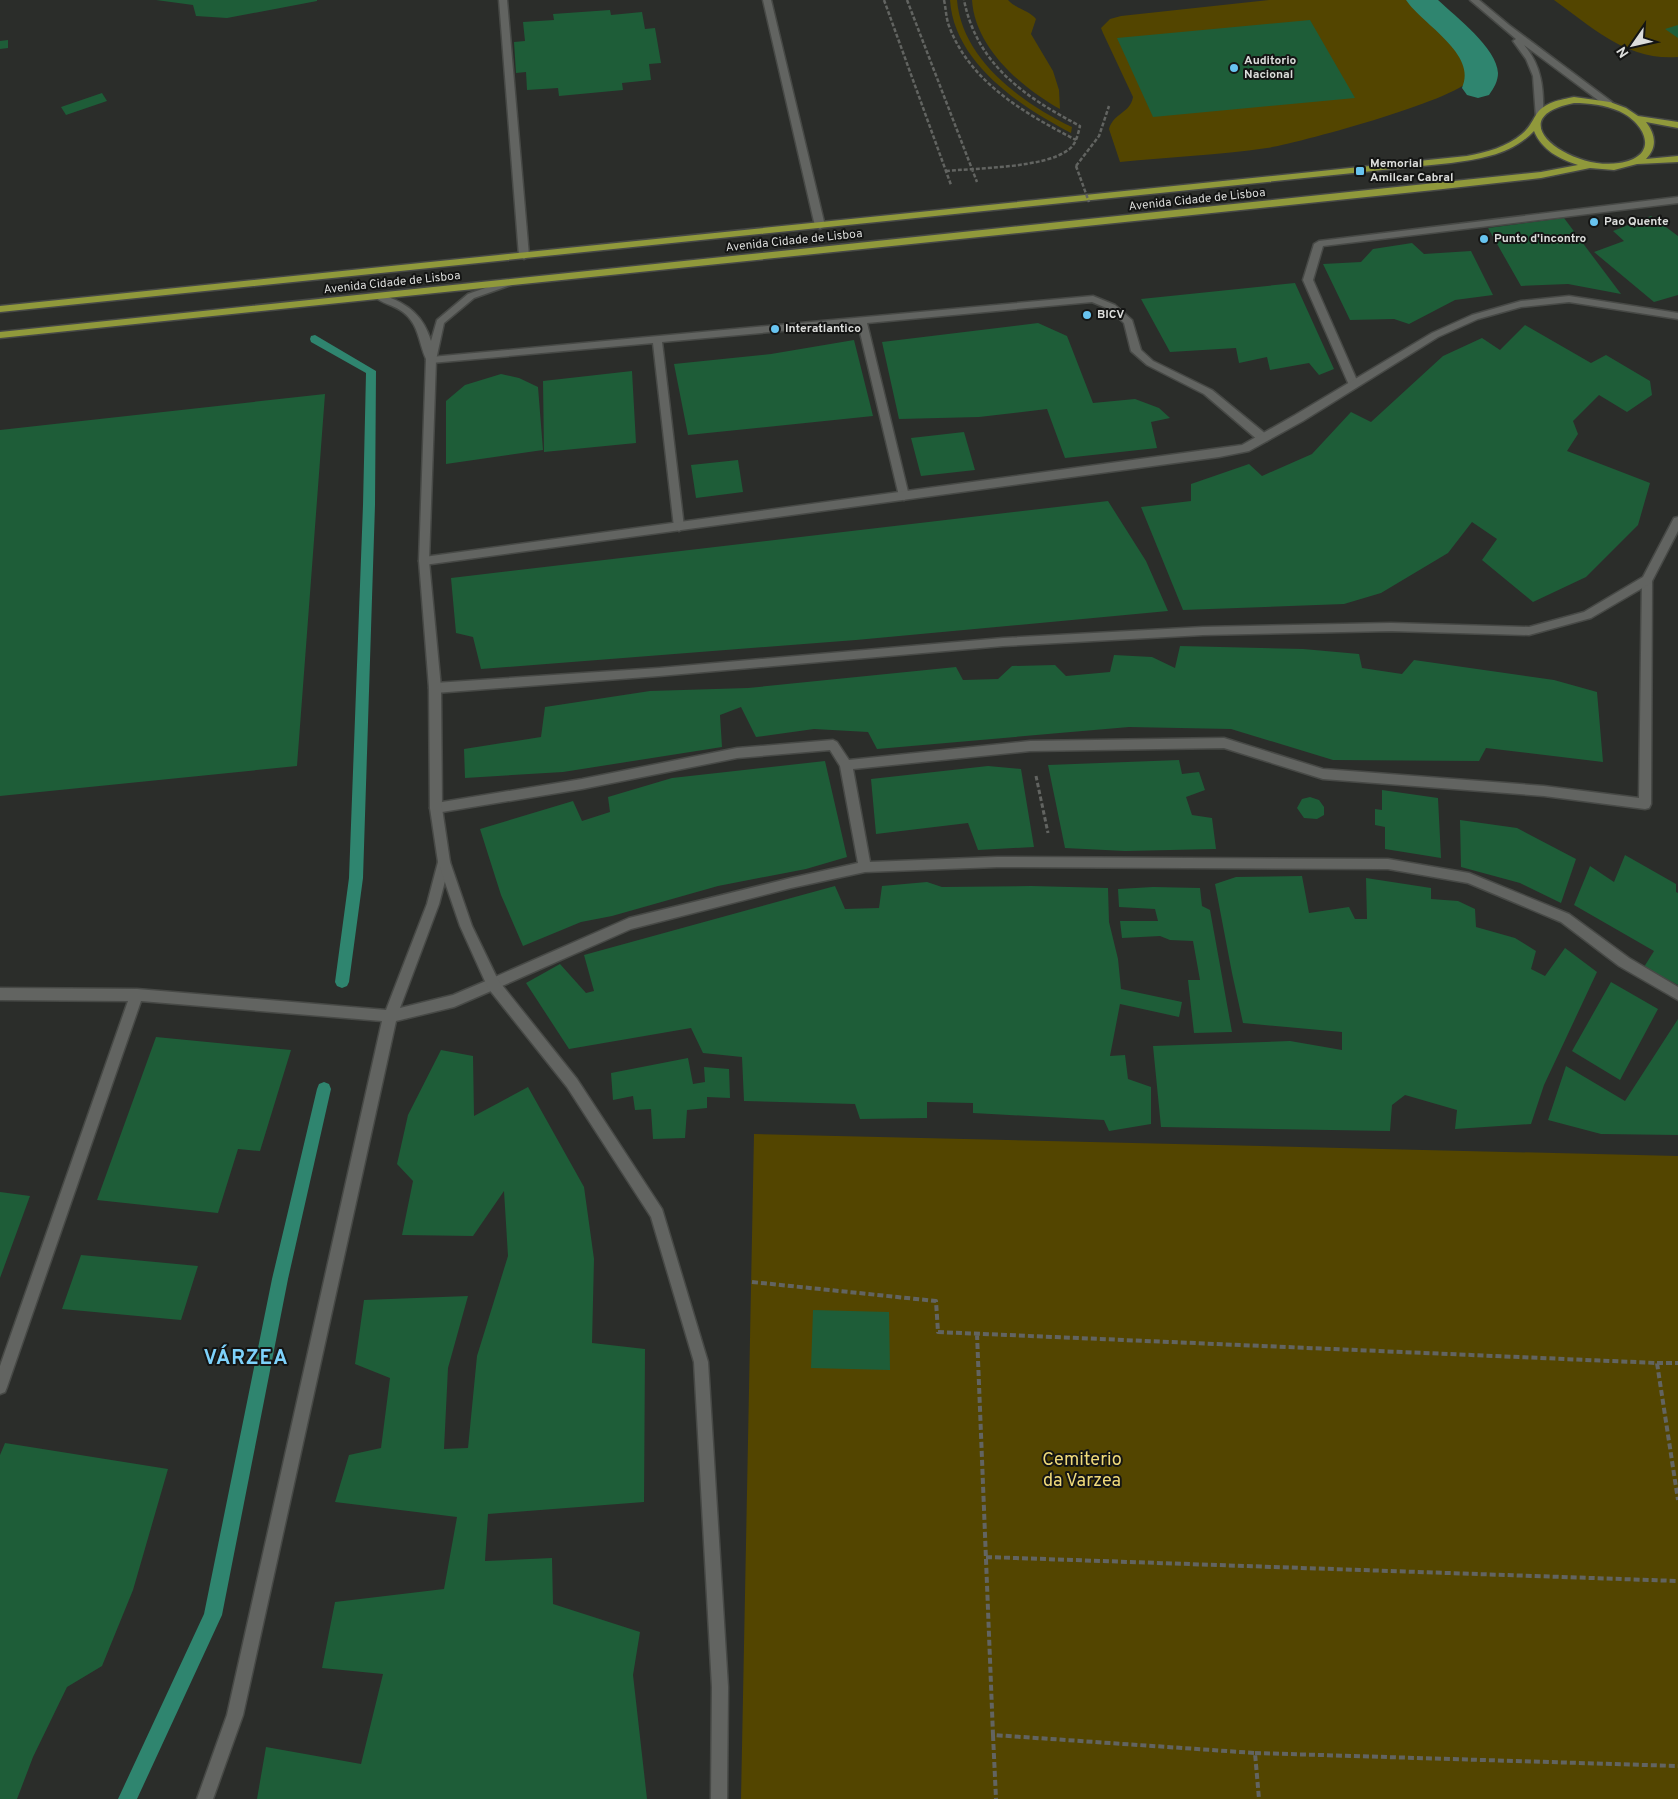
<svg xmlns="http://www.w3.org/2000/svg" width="1678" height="1799" font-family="Overpass,sans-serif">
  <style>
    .green { fill: #534500 }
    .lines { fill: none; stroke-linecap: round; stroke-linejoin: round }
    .stream { fill: #2f856f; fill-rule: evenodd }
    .canal { fill: #2f856f; fill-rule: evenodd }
    .building { fill: #1e5d38 }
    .service-casing { stroke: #474946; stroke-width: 3 }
    .minor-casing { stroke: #474946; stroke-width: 3 }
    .tertiary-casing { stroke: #474946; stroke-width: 3 }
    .primary-casing { stroke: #474946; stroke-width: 3 }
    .path-far2 { stroke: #626461; stroke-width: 2.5; stroke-dasharray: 4 2; stroke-linecap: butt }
    .path-far1 { stroke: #626461; stroke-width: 3; stroke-dasharray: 4.5 2.5; stroke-linecap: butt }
    .path { stroke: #626461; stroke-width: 4; stroke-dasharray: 6 3; stroke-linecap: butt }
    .service { fill: #626461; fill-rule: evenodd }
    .minor { fill: #626461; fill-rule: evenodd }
    .tertiary { fill: #626461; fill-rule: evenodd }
    .primary { fill: #90993b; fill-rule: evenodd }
    .path-bridge { stroke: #626461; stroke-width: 2.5; stroke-dasharray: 4 2; stroke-linecap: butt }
    .poi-dot { fill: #68c4f0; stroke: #141514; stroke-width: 2 }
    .labels { text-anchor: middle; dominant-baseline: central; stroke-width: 4; stroke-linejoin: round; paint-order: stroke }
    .far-poi-label { font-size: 12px; font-weight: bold; fill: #dcdddb; stroke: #141514; text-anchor: start }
    .far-street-label { font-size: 12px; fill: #dcdddb; stroke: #141514 }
    .near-park-label { font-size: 18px; fill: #f0da7a; stroke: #141514 }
    .district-label { font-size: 20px; font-weight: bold; letter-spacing: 1px; fill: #7ed2fb; stroke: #141514 }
  </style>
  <rect width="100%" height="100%" fill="#2b2d2a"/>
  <!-- green -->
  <path class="green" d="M950 0H957C962 60 1022 103 1072 127L1071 133C1021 107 954 63 950 0Z
    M972 0H1008C1016 9 1029 10 1036 19L1031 34 1053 71 1059 90 1060 109C1021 87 975 48 972 0Z
    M1269 0H1410C1424 13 1478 57 1472 77 1466 98 1295 144 1267 148 1219 155 1169 157 1120 162L1109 129C1114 112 1130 114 1133 97L1103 33 1101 28 1110 19 1121 16Z
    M1554 0H1678V57C1627 61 1593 28 1554 0Z
    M754 1134 1678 1156V1799H741Z"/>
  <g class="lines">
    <!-- stream -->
    <path class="stream" d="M315 335 376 371 375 505 363 878 349 982 347 986 342 988 337 986 335 982 349 878 363 505 366 373 311 342 310 339 311 336Z
      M324 1082 329 1084 331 1089 288 1279 222 1615 137 1799H118L204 1614 272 1279 317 1089 319 1084Z"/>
    <!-- canal -->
    <path class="canal" d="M1406 0H1438C1456 17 1497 48 1498 73 1498 81 1494 88 1489 95L1478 98 1467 95 1462 88C1478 54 1423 25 1406 0Z"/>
  </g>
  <!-- building -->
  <path class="building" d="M156 0H317V1L227 18 196 16 193 5Z
    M610 10 611 15 642 12 645 29 655 28 661 63 649 64 651 80 622 83 623 90 559 96 558 88 527 90 526 72 516 73 514 42 525 41 523 22 554 20 553 14Z
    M1310 20 1355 98 1153 117 1117 38Z
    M1678 25V38L1665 29Z
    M8 40V48L0 49V41Z
    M102 93 107 101 66 115 61 107Z
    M1651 216 1678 236V295L1654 302 1594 252 1624 241 1613 231Z
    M1564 218 1621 294 1568 284 1521 286 1488 228Z
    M1412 243 1424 254 1471 251 1493 295 1455 300 1409 324 1394 319 1350 320 1323 264 1361 262 1373 249Z
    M1295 283 1334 369 1319 375 1309 363 1270 370 1267 357 1239 363 1236 348 1170 352 1141 299Z
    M1038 323 1067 336 1093 403 1135 399 1159 408 1170 418 1151 422 1157 448 1065 458 1047 409 979 417 899 419 882 342Z
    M1525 325 1591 363 1606 355 1650 381 1652 395 1627 412 1599 395 1573 421 1578 434 1567 451 1650 483 1638 525 1586 577 1533 602 1482 560 1497 539 1472 522 1448 553 1381 593 1344 604 1183 610 1141 507 1191 501V484L1249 464 1262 476 1312 454 1351 412 1371 422 1443 356 1482 338 1500 350Z
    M854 340 873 416 688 435 674 364 771 354Z
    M632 371 636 443 544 452 543 381Z
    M501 374 519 378 538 387 543 450 446 464V401L465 385Z
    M325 394 297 766 0 796V430Z
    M964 432 975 470 921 476 911 438Z
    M738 460 743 492 696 498 691 465Z
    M1108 501 1146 561 1168 611 856 640 481 669 473 637 456 633 451 578Z
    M1180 646 1303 649 1359 654 1362 668 1402 674 1414 660 1554 680 1597 692 1603 762 1486 748 1479 761 1333 760 1231 729 1129 727 877 749 868 732 814 729 756 737 741 707 720 715 722 747 563 772 465 778 464 749 541 737 545 707 650 691 748 688 956 667 963 680 998 679 1012 666 1055 665 1066 676 1110 672 1114 655 1152 657 1175 668Z
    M1179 760 1182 774 1199 772 1205 790 1186 797 1192 815 1212 818 1216 849 1125 851 1065 848 1048 765Z
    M825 761 847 857 806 869 718 886 612 916 581 922 523 946 501 895 480 829 573 801 582 821 610 812 608 797 672 778Z
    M988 766 1021 769 1034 847 978 850 968 823 876 834 871 779Z
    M1382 790 1438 798 1441 858 1385 849V827L1375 825V809L1382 810Z
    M1310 797 1319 800 1324 807V815L1317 819 1304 818 1297 808 1302 799Z
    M1460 820 1517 828 1576 859 1561 903 1520 883 1461 867Z
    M1625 855 1676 884V892L1678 893V985L1644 967 1654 951 1574 905 1590 866 1614 882Z
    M1302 876 1309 913 1349 907 1355 919H1367L1366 878 1431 888V899L1458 901 1475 909 1476 927 1515 938 1536 951 1531 969 1545 976 1565 948 1597 972 1544 1085 1531 1124 1455 1129 1457 1110 1405 1095 1392 1105 1390 1131 1161 1127 1153 1046 1290 1041 1342 1050V1032L1243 1023 1232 973 1215 884 1236 877Z
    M927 882 942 887 1031 886 1108 888 1109 922 1118 959 1121 989 1182 1002 1179 1017 1120 1004 1110 1056 1125 1055 1128 1079 1151 1087V1124L1109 1131 1104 1120 973 1113V1103L927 1102V1118L860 1119 855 1104 744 1101 742 1057 703 1053 691 1028 569 1049 526 983 560 964 586 993 594 991 584 955 835 886 845 909 879 908 882 886Z
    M1153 887 1200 888 1202 906 1210 910 1232 1032 1194 1033 1188 980H1200L1193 941 1170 940 1160 936 1122 938 1120 921H1158L1155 909 1119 907 1118 889Z
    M1611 982 1658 1009 1620 1080 1572 1051Z
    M1678 1019V1135L1601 1134 1548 1120 1566 1066 1625 1101Z
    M156 1037 291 1050 260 1151 238 1149 218 1213 97 1200Z
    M441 1050 473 1056 474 1116 528 1087 584 1187 594 1259 592 1343 645 1349 644 1502 488 1514 485 1561 552 1558 553 1604 640 1632 633 1675 647 1799H257L266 1747 361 1764 383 1674 322 1668 335 1602 444 1589 457 1517 335 1502 349 1455 381 1448 390 1378 355 1364 364 1300 468 1296 448 1368 444 1449 468 1448 477 1356 508 1256 504 1191 473 1236 402 1235 413 1181 397 1164 408 1115Z
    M688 1058 693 1084 705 1082 704 1067 729 1069 730 1098 707 1097V1108L687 1110 685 1138 653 1139 651 1109 635 1110 633 1096 613 1100 611 1073Z
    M0 1192 30 1196 0 1278Z
    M81 1255 198 1266 181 1320 62 1309Z
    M813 1310 889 1312 890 1370 811 1368Z
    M5 1443 168 1469 133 1590 102 1666 67 1687 33 1757 17 1799H0V1455Z"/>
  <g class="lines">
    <defs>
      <path id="service" d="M499 0H507L529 256 524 259 519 256Z
        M763 0H771L825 226 820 229 815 226Z
        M1678 197V203L1323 246 1313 280 1359 385 1354 388 1349 385 1303 280 1314 244 1319 241Z
        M1093 296 1115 305 1132 320 1141 350 1153 361 1212 390 1267 435V441H1259L1204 394 1147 365 1131 351 1124 323 1109 309 1092 302 867 323 909 496 904 500 899 496 858 324 662 342 684 527 679 531 674 527 653 343 431 363 426 360 431 357Z
        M1647 576 1652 580 1651 804 1649 808 1645 809 1544 796 1323 779 1224 748 1030 751 853 769 870 862 997 857 1388 859 1469 873 1569 914 1629 958 1678 987V1000L1619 966 1561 922 1468 883 1388 869 997 867 865 872 791 888 631 929 493 990 488 988 487 984 488 980 629 918 791 878 858 863 840 766 830 750 737 758 582 789 436 813 432 812 430 808 432 804 436 803 582 779 737 748 833 740 837 742 849 760 1030 741 1224 738 1323 769 1544 786 1639 798 1642 580Z"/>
      <path id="minor" d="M1569 296 1678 313V319L1569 302 1521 307 1478 319 1438 337 1303 421 1249 451 1219 457 424 565 419 561 424 557 1242 445 1295 415 1432 333 1472 315 1521 301Z
        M1678 517V531L1651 583 1591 618 1529 635 1391 631 1203 635 1003 646 659 676 435 693 429 688 435 683 659 668 1003 638 1203 627 1391 623 1529 627 1584 612 1643 577 1674 518Z
        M444 857 448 858 450 862 439 904 400 1008 453 995 493 978 498 980 499 984 498 988 454 1007 396 1021 243 1715 213 1799H197L227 1715 382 1021 141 1001 7 1387 5 1392 0 1394V1366L128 1001 0 1000V988L137 989 386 1010 427 904 438 862 440 858Z"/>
      <path id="tertiary" d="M1470 0H1479L1509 25 1612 102V106H1606L1524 45C1542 66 1544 89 1543 116L1536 118 1533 76 1526 59 1513 41 1516 39Z
        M508 280 513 283 511 285 474 298 444 323 436 360 429 561 441 688 442 808 450 862 472 926 498 980 577 1079 662 1209 708 1362 728 1687 727 1799H711L712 1687 694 1362 651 1217 567 1087 488 988 460 926 438 862 430 808 429 688 419 561 426 359C418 341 419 322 400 310 393 305 381 303 375 297L380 294 383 295C408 304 423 315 431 341L437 320 468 294Z"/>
      <path id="primary" d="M1574 97 1610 102 1626 108 1638 116 1678 122V128L1646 122C1655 134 1658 147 1646 159L1678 156V162L1637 164 1614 170 1590 168 1541 178 1434 190 0 338V332L1541 172 1578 165C1559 159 1542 150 1534 131 1512 154 1482 159 1451 163L0 312V306L1467 156C1487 152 1507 147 1522 134 1530 127 1531 123 1536 115 1544 102 1560 100 1574 97ZM1574 103C1589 103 1605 105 1619 111 1647 124 1660 157 1619 163 1571 171 1497 118 1574 103Z"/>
    </defs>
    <!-- service casing -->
    <use href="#service" class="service-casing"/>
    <!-- minor casing -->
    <use href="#minor" class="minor-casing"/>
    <!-- tertiary casing -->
    <use href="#tertiary" class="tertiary-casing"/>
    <!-- primary casing -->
    <use href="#primary" class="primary-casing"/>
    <!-- path-far2 -->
    <path class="path-far2" d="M884 0 951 185
      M907 0 977 182
      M944 0C946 9 946 18 949 26 970 83 1026 114 1076 140
      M1076 166 1099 136 1109 106
      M946 171C976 168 1045 168 1068 150 1076 145 1078 134 1080 126 1025 97 977 65 964 0"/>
    <!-- path-far1 -->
    <path class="path-far1" d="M1036 776 1048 833"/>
    <!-- path -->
    <path class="path" d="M752 1282 936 1301 938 1332 1657 1363 1678 1500
      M977 1334 993 1735 1255 1753 1259 1799
      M1657 1363H1678
      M986 1557 1678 1581
      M993 1735 996 1799
      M1255 1753 1678 1766"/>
    <!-- service -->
    <use href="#service" class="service"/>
    <!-- minor -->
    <use href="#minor" class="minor"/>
    <!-- tertiary -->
    <use href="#tertiary" class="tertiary"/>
    <!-- primary -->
    <use href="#primary" class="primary"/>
    <!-- path-bridge -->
    <path class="path-bridge" d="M1076 166 1089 202"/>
  </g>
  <!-- markers -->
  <g class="poi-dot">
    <circle cx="1234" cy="68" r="5"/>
    <rect x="1355" y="166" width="10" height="10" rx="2.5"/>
    <circle cx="1594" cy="222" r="5"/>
    <circle cx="1484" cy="239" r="5"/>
    <circle cx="1087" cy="315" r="5"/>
    <circle cx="775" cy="329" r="5"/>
  </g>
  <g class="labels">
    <!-- far-poi labels -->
    <g class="far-poi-label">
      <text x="1244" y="61">Auditorio<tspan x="1244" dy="14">Nacional</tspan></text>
      <text x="1370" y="164">Memorial<tspan x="1370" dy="14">Amilcar Cabral</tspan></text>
      <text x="1604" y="222">Pao Quente</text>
      <text x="1494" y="239">Punto d'incontro</text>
      <text x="1097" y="315">BICV</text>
      <text x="785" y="329">Interatlantico</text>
    </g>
    <!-- far-street labels -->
    <g class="far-street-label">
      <text transform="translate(1197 200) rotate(-6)">Avenida Cidade de Lisboa</text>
      <text transform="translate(794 241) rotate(-6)">Avenida Cidade de Lisboa</text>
      <text transform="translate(392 283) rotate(-6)">Avenida Cidade de Lisboa</text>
    </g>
    <!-- near-park labels -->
    <g class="near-park-label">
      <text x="1082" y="1460">Cemiterio<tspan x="1082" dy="21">da Varzea</tspan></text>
    </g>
    <!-- district labels -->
    <g class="district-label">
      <text x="246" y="1359">VÁRZEA</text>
    </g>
  </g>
  <!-- north arrow -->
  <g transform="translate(1633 45) rotate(236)" stroke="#141514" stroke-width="4" paint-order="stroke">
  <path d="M0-4L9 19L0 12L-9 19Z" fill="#dcdddb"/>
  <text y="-8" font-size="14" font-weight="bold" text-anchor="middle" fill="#dcdddb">N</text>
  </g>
</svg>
